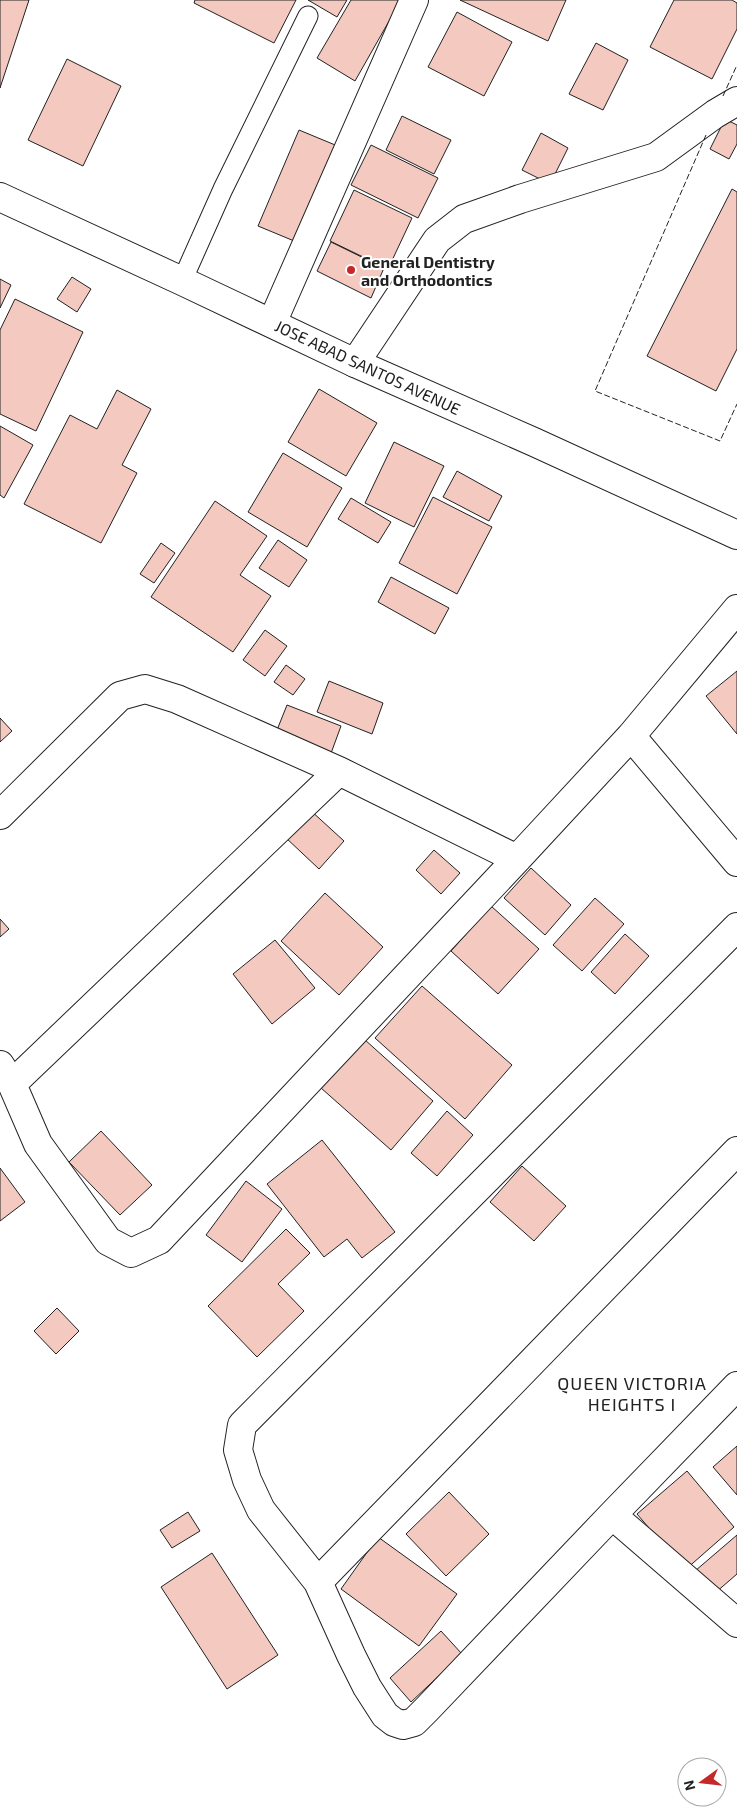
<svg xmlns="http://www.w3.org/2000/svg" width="737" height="1817" font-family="'Exo 2',sans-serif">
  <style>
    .building { fill: #f3c9c0; stroke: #222 }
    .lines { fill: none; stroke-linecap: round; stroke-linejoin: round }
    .service-casing { stroke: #222; stroke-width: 21 }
    .minor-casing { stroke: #222; stroke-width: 30 }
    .trunk-casing { stroke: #222; stroke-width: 30 }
    .service { stroke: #fff; stroke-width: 19 }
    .minor { stroke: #fff; stroke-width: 28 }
    .trunk { stroke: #fff; stroke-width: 28 }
    .fence { stroke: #222; stroke-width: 1; stroke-dasharray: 6 2.5; stroke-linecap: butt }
    .poi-dot { fill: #c62828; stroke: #fff; stroke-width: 2 }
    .labels { text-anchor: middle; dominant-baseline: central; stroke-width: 4; stroke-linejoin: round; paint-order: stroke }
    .poi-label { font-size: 16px; font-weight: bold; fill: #222; stroke: #fff; text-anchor: start }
    .street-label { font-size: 16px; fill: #222; stroke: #fff }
    .neighbourhood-label { font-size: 18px; letter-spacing: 1px; fill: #222; stroke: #fff }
  </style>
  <rect width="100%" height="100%" fill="#fff"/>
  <!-- building -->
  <path class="building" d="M0 0H29L0 88Z
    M195 0H296L274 43 194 3Z
    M308 0H347L337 17Z
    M351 0H401L355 81 317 58Z
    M460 0H566L548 41Z
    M674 0H732L737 3V29L712 79 650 47Z
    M457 12 512 42 484 96 428 67Z
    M596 43 628 60 603 110 569 94Z
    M67 59 121 86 83 166 28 140Z
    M402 116 451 140 434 174 386 150Z
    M725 119 737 125V144L729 159 710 149Z
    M299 130 340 147 299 243 258 226Z
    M541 133 568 148 550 184 522 170Z
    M371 145 438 178 418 218 351 185Z
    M732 189 737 192V349L716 391 647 356Z
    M354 190 412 218 388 269 330 241Z
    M331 242 384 268 371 298 317 271Z
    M72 277 91 289 77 312 57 299Z
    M0 279 11 285 0 308Z
    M15 299 83 332 36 431 0 414V330Z
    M319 389 377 423 346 476 288 442Z
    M117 390 151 409 122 465 137 473 101 543 24 504 70 415 97 429Z
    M0 426 33 445 4 498 0 495Z
    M394 442 444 466 414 527 365 503Z
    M283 453 342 488 307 547 248 512Z
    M457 471 502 496 489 521 443 497Z
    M433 497 492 527 457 594 399 563Z
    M351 498 391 522 378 543 338 519Z
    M215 501 267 536 240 575 271 596 233 652 151 597Z
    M278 540 307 560 289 587 259 568Z
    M161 543 175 553 154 583 140 574Z
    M391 577 449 608 435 634 378 602Z
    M265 630 287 646 265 676 243 660Z
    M286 665 305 679 293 695 274 682Z
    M737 671V734L706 696Z
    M329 681 383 703 372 734 317 712Z
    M287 705 341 726 330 756 275 735Z
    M0 718 12 731 0 742Z
    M309 809 344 841 319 869 285 837Z
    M434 850 460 873 441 894 416 870Z
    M531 868 571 905 545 935 504 898Z
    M325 893 383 947 339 995 281 941Z
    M595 898 624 924 582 971 553 945Z
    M491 906 539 949 498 994 451 951Z
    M0 919 9 929 0 937Z
    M625 934 649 956 615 994 591 972Z
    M275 940 315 988 272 1024 233 974Z
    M422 986 512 1065 465 1119 375 1038Z
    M364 1039 433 1101 391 1150 321 1088Z
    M447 1111 473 1135 437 1176 411 1153Z
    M101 1131 152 1185 120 1215 69 1162Z
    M322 1140 395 1232 362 1258 347 1239 324 1257 267 1184Z
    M522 1166 566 1206 534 1241 490 1202Z
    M0 1168 25 1202 0 1221Z
    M246 1181 282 1209 242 1262 206 1235Z
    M286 1229 310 1253 278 1284 304 1311 257 1357 208 1306Z
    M57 1308 79 1331 56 1354 34 1331Z
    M737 1446V1495L713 1467Z
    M687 1471 734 1527 685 1570 637 1514Z
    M449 1492 489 1534 446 1576 406 1534Z
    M188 1512 200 1531 172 1548 160 1530Z
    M737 1535V1574L715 1593 695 1571Z
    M378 1537 457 1594 419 1646 341 1589Z
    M212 1553 278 1655 227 1689 161 1587Z
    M441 1631 462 1654 411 1702 390 1678Z"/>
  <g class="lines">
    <defs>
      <path id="service" d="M182 281 223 189 308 16"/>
      <path id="minor" d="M272 323 414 0
        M355 363 437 240 464 219 520 199 656 157 715 114 737 101
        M631 736 737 862
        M0 815 120 696 145 689 177 699 339 771 517 859
        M737 927 242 1425 238 1450 247 1480 261 1510 318 1582 351 1655 367 1687 385 1715 394 1722 403 1725 414 1722 427 1709 612 1515 737 1386
        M0 1065 12 1084 38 1144 108 1241 131 1253 159 1240 517 859 631 736 737 609
        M12 1084 339 771
        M612 1515 737 1623
        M318 1582 737 1151"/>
      <path id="trunk" d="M0 197 182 281 355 363 534 442 737 535"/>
    </defs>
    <!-- service casing -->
    <use href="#service" class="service-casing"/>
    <!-- minor casing -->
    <use href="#minor" class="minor-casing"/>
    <!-- trunk casing -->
    <use href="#trunk" class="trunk-casing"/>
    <!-- service -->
    <use href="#service" class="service"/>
    <!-- minor -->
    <use href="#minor" class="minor"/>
    <!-- trunk -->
    <use href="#trunk" class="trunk"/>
    <!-- fence -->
    <path class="fence" d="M723 96 737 65
      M706 135 595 391 720 441 737 404"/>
  </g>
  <!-- markers -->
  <circle class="poi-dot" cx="351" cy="270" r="5"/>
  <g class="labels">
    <!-- poi labels -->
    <g class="poi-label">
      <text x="361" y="261">General Dentistry<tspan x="361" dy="18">and Orthodontics</tspan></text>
    </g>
    <!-- street labels -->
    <g class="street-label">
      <text transform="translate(368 367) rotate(25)">JOSE ABAD SANTOS AVENUE</text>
    </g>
    <!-- neighbourhood labels -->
    <g class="neighbourhood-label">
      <text x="632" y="1383">QUEEN VICTORIA<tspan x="632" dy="21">HEIGHTS I</tspan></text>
    </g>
  </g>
  <!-- north arrow -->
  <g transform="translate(702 1782) rotate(255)"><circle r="24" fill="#ffffff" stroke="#a7a7a7"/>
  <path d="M0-4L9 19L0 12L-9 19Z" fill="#c62828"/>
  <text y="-8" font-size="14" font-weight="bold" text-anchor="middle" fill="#222222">N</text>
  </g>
</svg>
